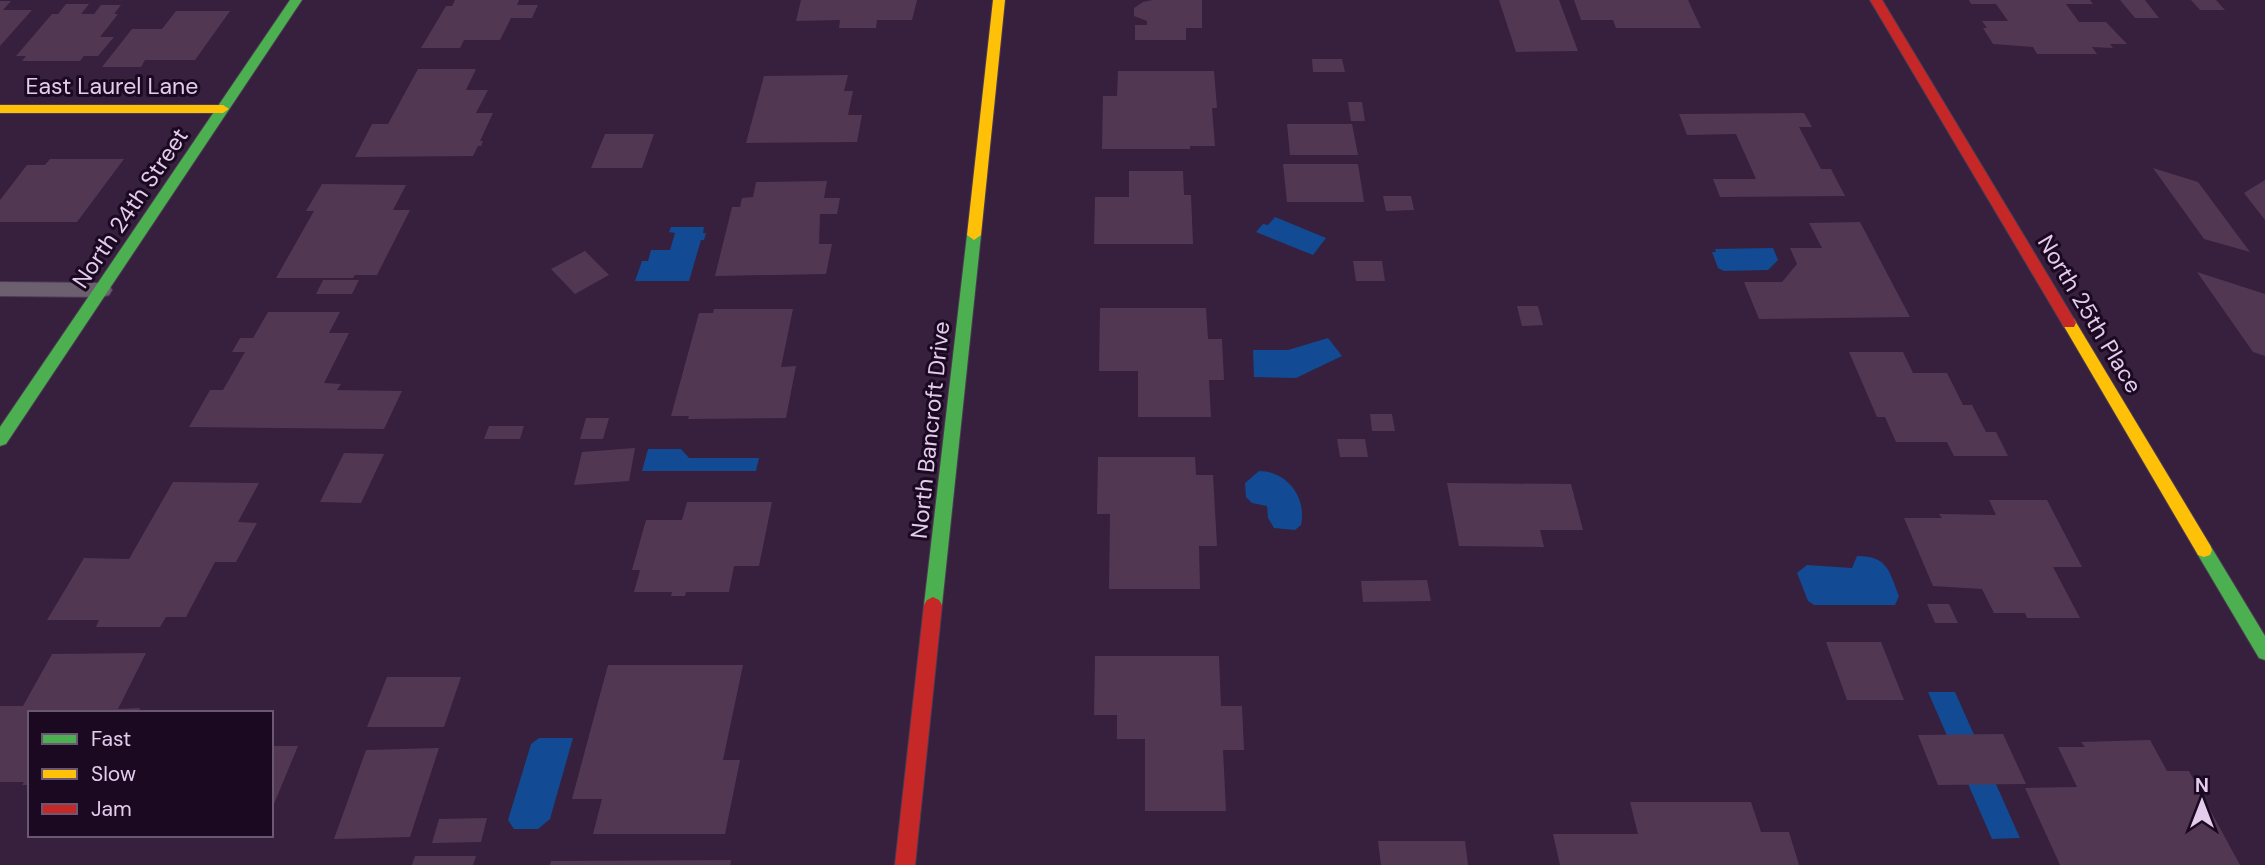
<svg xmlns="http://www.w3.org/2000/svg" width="2265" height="865" font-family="'DM Sans',sans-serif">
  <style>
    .water { fill: #124a93 }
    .building { fill: #523752 }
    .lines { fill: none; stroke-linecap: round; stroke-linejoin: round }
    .lane-casing { stroke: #4c3b53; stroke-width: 2 }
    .fast-casing { stroke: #4c3b53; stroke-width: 2 }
    .slow-casing { stroke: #4c3b53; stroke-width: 2 }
    .jam-casing { stroke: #4c3b53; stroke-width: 2 }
    .lane { fill: #6c5f70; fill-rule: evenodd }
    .fast { fill: #4caf50; fill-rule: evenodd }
    .slow { fill: #ffc107; fill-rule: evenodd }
    .jam { fill: #c62828; fill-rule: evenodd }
    .labels { text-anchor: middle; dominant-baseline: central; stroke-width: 6; stroke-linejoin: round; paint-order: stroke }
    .street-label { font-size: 23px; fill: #e3ccec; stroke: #1a0920 }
  </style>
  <rect width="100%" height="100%" fill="#36203d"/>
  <!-- water -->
  <path class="water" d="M1275 217 1326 238 1313 255 1256 232 1263 224 1268 225Z
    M671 227H704L703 233H706L704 240H701L689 281H635L642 261H648L651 250H670L675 233 669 232Z
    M1773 248 1778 260 1768 270 1724 271 1718 268 1712 252H1716L1715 249Z
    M1328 338 1342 356 1296 378 1254 377 1253 350H1288Z
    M648 449H681L689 458H759L756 471H642Z
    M1259 471C1287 471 1307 497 1301 525L1295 530 1274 528 1268 518 1267 506 1252 503 1246 497 1245 483Z
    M1857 556C1888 556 1889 571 1899 596L1895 605H1814L1808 601 1797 573 1807 565 1852 568Z
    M1928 692H1955L2020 838 1992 839Z
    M539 738H573L550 819 538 829H514L508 820 531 744Z"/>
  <!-- building -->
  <path class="building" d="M455 0H519L517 5H538L532 18H511L500 40H464L460 48H421L446 6H452Z
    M801 0H917L912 20H877L876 28H839L840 20 796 21Z
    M1153 0H1202V28H1186V40H1135V25H1147V21L1134 16V8L1143 2Z
    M1499 0H1559L1578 51 1516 52Z
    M1574 0H1688L1701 28H1616L1613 20H1581Z
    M1969 0H2090L2093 4H2066L2079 22H2106L2127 44H2110L2113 48 2092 47 2097 54H2037L2033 47 1993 44 1983 28H1987L1982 21H2008L1996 4H1971Z
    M2120 0H2145L2159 18H2135Z
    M2191 0H2216L2225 10H2200Z
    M0 1H11L3 10H32L0 46Z
    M66 4H89L81 14H94L101 5H121L114 14H118L100 37H114L98 56H84L80 61H22L26 56H16L52 14H58Z
    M176 11H230L195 60H145L141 67H102L132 29H162Z
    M1312 59H1342L1345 72H1313Z
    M418 69H476L466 90H488L476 113H493L480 141H483L481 146H478L473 156 355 157 372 124H388Z
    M1118 71H1214L1217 108H1212L1215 146H1190V149H1102L1103 96H1117Z
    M848 75 844 91H853L848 115H862L857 142 746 143 764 76Z
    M1348 102H1362L1365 121H1351Z
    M1804 113 1812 127H1799L1821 169H1831L1845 196 1720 197 1713 179H1756L1736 134 1687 135 1679 114Z
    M1287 124H1352L1358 155H1290Z
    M605 134H654L642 168H591Z
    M50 159H124L77 222H0V200L27 165H45Z
    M1283 164H1358L1364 202H1287Z
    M2153 168 2198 182 2250 252 2204 239Z
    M1129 171H1183L1184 195H1191L1193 244H1094L1095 197H1129Z
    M2265 180V220L2244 193Z
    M827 181 824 198H840L837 214H820L819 244H832L826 274 715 276 732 207H740L742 198 753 197 756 182Z
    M322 184 406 185 393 210H410L377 275H355L353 278H276L314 211H306Z
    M1383 196H1411L1414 210 1386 211Z
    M1860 222 1910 317 1759 319 1744 282H1782L1797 264 1790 248H1822L1809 223Z
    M585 251 609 275 575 294 551 269Z
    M1353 261H1382L1385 281H1356Z
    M2197 272 2265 294V356L2253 352Z
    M323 280H359L352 294H316Z
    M1517 306H1538L1543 325 1522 326Z
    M1100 308H1206L1208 339H1222L1224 380H1209L1211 417H1138V371H1099Z
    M714 309H793L781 367 796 366 786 418 688 419 689 416H671L699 313H713Z
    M268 312H340L329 333H349L324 383 341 384 337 390 402 391 384 429 189 427 210 390H223L245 352H232L240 338H253Z
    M1849 352H1903L1913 373H1947L1963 405H1972L1986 432H1996L2008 456H1954L1947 442H1896L1885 417H1877Z
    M1370 414H1392L1395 431H1372Z
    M586 418H609L603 439H580Z
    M489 426H524L520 439H484Z
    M1337 439H1365L1368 457H1340Z
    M635 448 629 481 574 485 582 452Z
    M344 453 384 454 361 503 320 502Z
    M1098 457H1195L1196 475H1213L1217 546H1199L1200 589H1109L1110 514H1097Z
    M173 482 259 483 238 522 257 523 236 562H215L186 617H166L160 627H96L99 620H47L84 558 129 559Z
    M1447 483 1571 484 1583 530H1540L1544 547 1459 546Z
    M1989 500H2047L2082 567H2053L2080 618H2027L2025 613H1994L1982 589 1933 586 1904 518H1942L1939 514 1996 515Z
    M687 502H772L759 566H734L729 592H686L685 596H671L672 592H634L640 570H632L646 520H682Z
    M1427 580 1431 601 1363 602 1361 581Z
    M1927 604H1949L1958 623H1935Z
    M1826 642H1881L1904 700H1847Z
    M146 653 118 709 140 708 138 713H30V785H22L24 782H0V706H23L52 654Z
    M1095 656H1219L1221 706H1242L1244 750H1223L1226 811H1145V739H1117V715H1094Z
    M608 665H743L723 760H740L725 834H593L602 799H572Z
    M387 677H461L444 727H367Z
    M2003 734 2026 784 1938 785 1918 735Z
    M2150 740 2167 771H2189L2240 865H2060L2025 788 2077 787 2058 747H2085L2081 742Z
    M271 746H298L271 811Z
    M439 748 410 837 334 839 366 750Z
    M1630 802H1751L1761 832H1789L1799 865H1560L1553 834H1638Z
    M487 818 481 842 432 843 439 819Z
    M1378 841H1465L1468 865H1381Z
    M415 856H476L473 865H412Z
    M731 860 730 865H550L551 861Z"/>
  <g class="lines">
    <defs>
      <path id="lane" d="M0 282 102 283 109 285 112 290 109 295 102 297 0 296Z"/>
      <path id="fast" d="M290 0H302L6 444 0 446V427Z
        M974 230 981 235 942 605 939 610 933 613 927 610 924 605 967 235Z
        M2204 543 2210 545 2265 636V660L2259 658 2198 555 2196 550 2198 545Z"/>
      <path id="slow" d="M993 0H1005L981 235 974 240 967 235Z
        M0 105H223L229 109 223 113H0Z
        M2069 318 2074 319 2210 545 2212 550 2210 555 2204 557 2198 555 2062 323Z"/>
      <path id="jam" d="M1870 0H1882L2074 319 2076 323 2074 327H2064Z
        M933 597 939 600 942 605 915 865H895L924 605 927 600Z"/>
    </defs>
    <!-- lane casing -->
    <use href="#lane" class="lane-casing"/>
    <!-- fast casing -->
    <use href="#fast" class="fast-casing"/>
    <!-- slow casing -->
    <use href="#slow" class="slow-casing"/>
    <!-- jam casing -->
    <use href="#jam" class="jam-casing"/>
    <!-- lane -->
    <use href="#lane" class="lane"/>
    <!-- fast -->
    <use href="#fast" class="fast"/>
    <!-- slow -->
    <use href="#slow" class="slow"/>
    <!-- jam -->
    <use href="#jam" class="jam"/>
  </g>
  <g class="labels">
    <!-- street labels -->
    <g class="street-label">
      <text x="112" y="86">East Laurel Lane</text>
      <text transform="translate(130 208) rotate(-56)">North 24th Street</text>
      <text transform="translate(2090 314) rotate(59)">North 25th Place</text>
      <text transform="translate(930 430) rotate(-84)">North Bancroft Drive</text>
    </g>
  </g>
  <!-- legend -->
  <rect x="28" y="711" width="245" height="126" fill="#1a0920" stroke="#6a5772" stroke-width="2"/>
  <rect x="42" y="734" width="35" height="10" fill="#4caf50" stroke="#6a5772" stroke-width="2"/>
  <text x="91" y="746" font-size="21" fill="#e3ccec">Fast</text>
  <rect x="42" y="769" width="35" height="10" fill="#ffc107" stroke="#6a5772" stroke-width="2"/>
  <text x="91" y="781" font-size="21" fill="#e3ccec">Slow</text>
  <rect x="42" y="804" width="35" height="10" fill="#c62828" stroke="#6a5772" stroke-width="2"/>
  <text x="91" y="816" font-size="21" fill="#e3ccec">Jam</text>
  <!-- north arrow -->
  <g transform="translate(2202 802)" stroke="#1a0920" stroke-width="5" paint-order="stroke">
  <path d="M0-5L12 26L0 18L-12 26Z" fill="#e3ccec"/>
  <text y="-10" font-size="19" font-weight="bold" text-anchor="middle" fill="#e3ccec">N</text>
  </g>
</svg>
